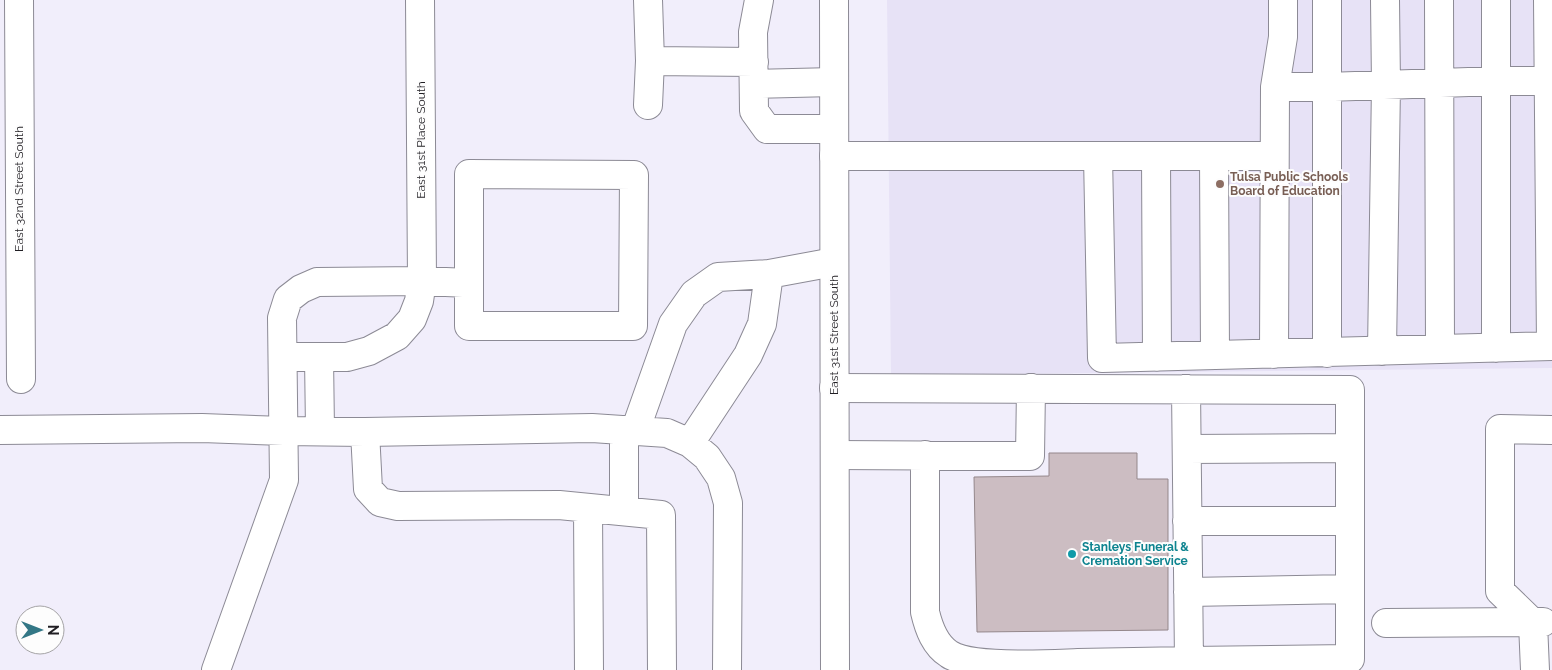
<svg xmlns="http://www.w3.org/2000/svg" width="1552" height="670" font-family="Raleway,sans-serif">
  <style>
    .built { fill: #e7e2f6 }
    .building { fill: #ccbdc2; stroke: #94878b }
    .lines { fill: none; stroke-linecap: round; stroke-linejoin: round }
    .minor-casing { stroke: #8c8a95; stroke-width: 30 }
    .major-casing { stroke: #8c8a95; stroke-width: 30 }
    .minor { stroke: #fff; stroke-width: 28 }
    .major { stroke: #fff; stroke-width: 28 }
    .education-dot { fill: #8d6e63; stroke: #fdfdfd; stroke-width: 2 }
    .culture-dot { fill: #0f9aa8; stroke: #fdfdfd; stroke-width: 2 }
    .labels { text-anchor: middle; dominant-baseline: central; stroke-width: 4; stroke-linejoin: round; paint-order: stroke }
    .street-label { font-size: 12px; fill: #201e23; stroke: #fdfdfd }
    .education-label { font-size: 12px; font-weight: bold; fill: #785e54; stroke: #fdfdfd; text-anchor: start }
    .culture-label { font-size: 12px; font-weight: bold; fill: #0d838f; stroke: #fdfdfd; text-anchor: start }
  </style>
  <rect width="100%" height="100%" fill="#f1eefb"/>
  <!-- built -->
  <path class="built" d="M887 0H1552V368L891 375Z"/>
  <!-- building -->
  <path class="building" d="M1049 453H1137V479H1168V630L977 632 974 477 1049 476Z"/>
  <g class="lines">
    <defs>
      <path id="minor" d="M19 0 21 379
        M648 0 650 61 648 105
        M759 0 753 32 754 111 767 129H834
        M1439 0 1440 349
        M1548 0 1551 346
        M650 61 754 62
        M754 84 834 82
        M1275 87H1327L1497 81H1552
        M834 156H1273
        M1098 156 1102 358 1552 346
        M1156 156 1157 357
        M1214 156 1215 355
        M469 174 634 175 633 326H469Z
        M1496 348V0
        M1382 351 1386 85 1385 0
        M1327 353V0
        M1274 354 1275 87 1283 37V0
        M283 357H347L369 351 397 336 412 319 419 301 422 281 420 0
        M319 357 320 430
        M834 388 1350 390V659L1189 661 1186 389
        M0 430 202 428 284 431 365 432
        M635 431 673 324 694 294 718 277 769 274 834 262
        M690 443 748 355 762 324 769 274
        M1187 449 1350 448
        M835 455 1030 456 1031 388
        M925 455V612C929 629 935 645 949 654 971 669 1049 664 1078 663 1115 662 1152 662 1189 661V670
        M588 508 589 670
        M624 511V430
        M1187 521H1350
        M1188 592 1350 589
        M1386 623 1543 622
        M216 670 284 480 282 318 288 299 301 289 317 282 422 281 469 283
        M662 670 661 515 559 505 398 506 380 502 368 489 365 432 592 428 667 433 690 443 707 457 721 478 728 503 727 670
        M1535 670 1533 623 1500 591V429L1552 430"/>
      <path id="major" d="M834 0 835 670"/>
    </defs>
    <!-- minor casing -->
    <use href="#minor" class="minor-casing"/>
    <!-- major casing -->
    <use href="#major" class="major-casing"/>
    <!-- minor -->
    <use href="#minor" class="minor"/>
    <!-- major -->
    <use href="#major" class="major"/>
  </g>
  <!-- markers -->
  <circle class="education-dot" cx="1220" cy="184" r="5"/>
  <circle class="culture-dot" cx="1072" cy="554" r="5"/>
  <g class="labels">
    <!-- street labels -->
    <g class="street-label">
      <text transform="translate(421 140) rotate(-90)">East 31st Place South</text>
      <text transform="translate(19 189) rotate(-90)">East 32nd Street South</text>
      <text transform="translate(834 335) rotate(-90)">East 31st Street South</text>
    </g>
    <!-- education labels -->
    <g class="education-label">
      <text x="1230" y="177">Tulsa Public Schools<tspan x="1230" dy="14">Board of Education</tspan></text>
    </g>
    <!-- culture labels -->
    <g class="culture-label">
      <text x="1082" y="547">Stanleys Funeral &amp;<tspan x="1082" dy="14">Cremation Service</tspan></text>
    </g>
  </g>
  <!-- north arrow -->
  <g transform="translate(40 630) rotate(90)"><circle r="24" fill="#fdfdfd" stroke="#a5a4a6"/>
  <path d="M0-4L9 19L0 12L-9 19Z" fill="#337786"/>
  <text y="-8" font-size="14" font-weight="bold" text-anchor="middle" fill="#201e23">N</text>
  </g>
</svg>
